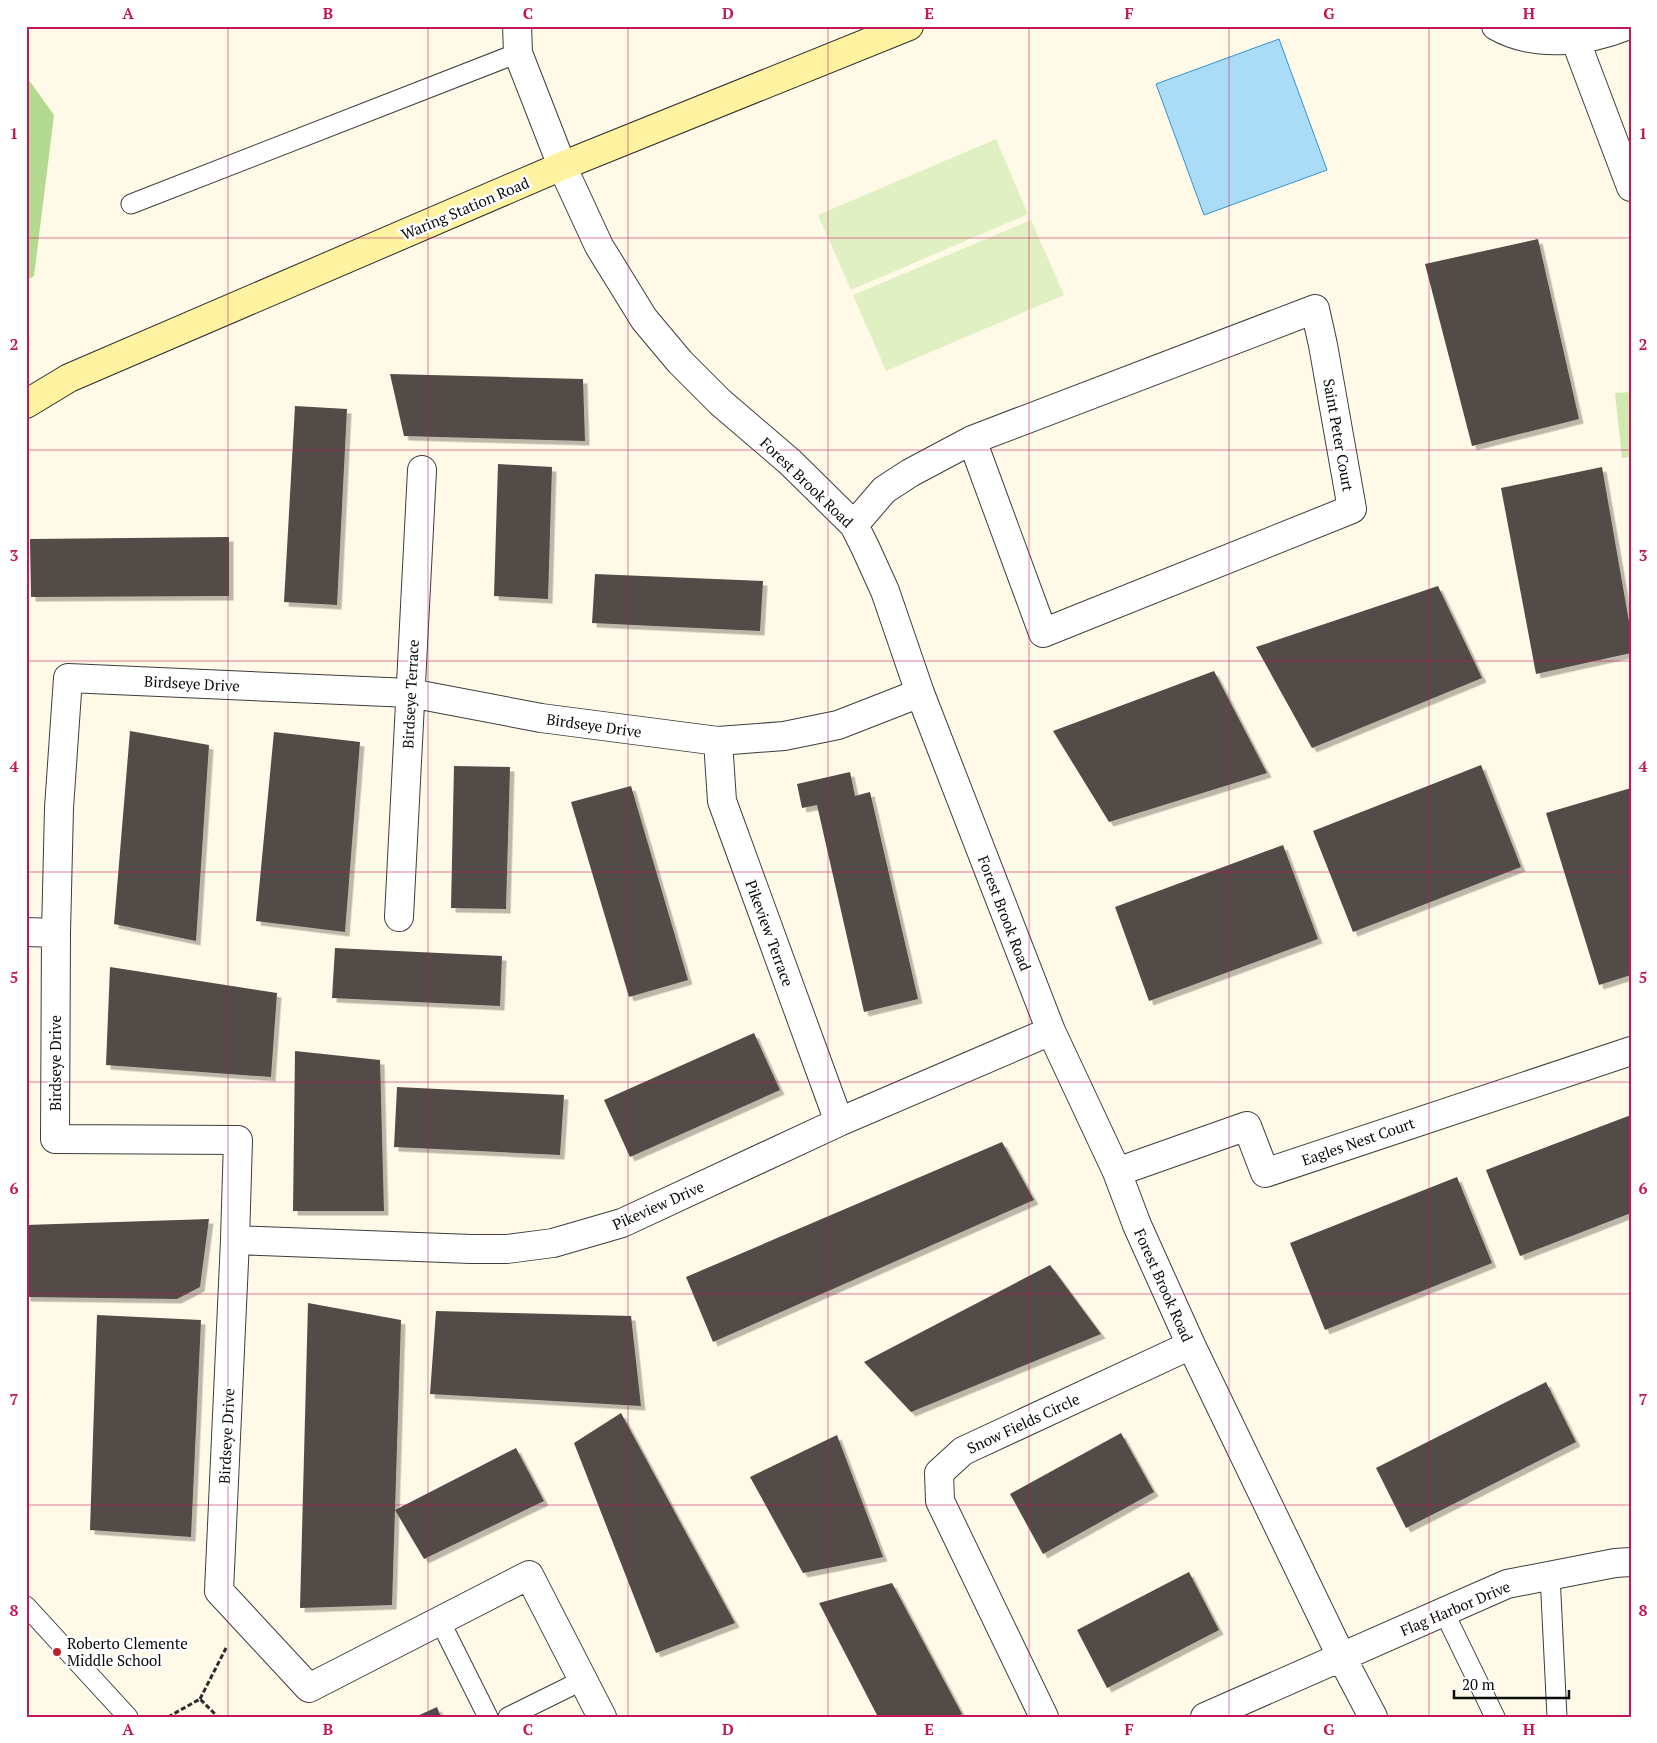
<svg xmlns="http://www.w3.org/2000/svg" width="1657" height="1743" font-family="'PT Serif',serif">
<defs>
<filter id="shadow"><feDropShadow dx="4.5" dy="4.5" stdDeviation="0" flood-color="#0004"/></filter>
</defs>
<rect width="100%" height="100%" fill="#fffae7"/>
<path fill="#cfe9b1" d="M 1631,392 L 1631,457 L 1622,458 L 1615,393 Z"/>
<path fill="#b3da90" d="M 26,76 L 54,115 L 34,276 L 26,281 Z"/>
<path fill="#e1f0c3" d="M 996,139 L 1028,214 L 851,290 L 818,215 Z
M 1031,220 L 1064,295 L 886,371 L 853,295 Z"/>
<path fill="#abdcf7" stroke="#3193cf" d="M 1279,39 L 1327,170 L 1204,215 L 1156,84 Z"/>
<path fill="#534b46" filter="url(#shadow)" d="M 1538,239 L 1579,419 L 1472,446 L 1425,264 Z
M 390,374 L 583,379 L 585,441 L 404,436 Z
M 295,406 L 347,409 L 337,605 L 284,602 Z
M 498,464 L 552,467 L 548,599 L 494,596 Z
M 1602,467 L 1631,633 L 1631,653 L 1536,674 L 1501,488 Z
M 229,537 L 229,596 L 31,597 L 30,539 Z
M 595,574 L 763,581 L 760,631 L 592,623 Z
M 1438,586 L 1482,678 L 1312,748 L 1256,647 Z
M 1214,671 L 1267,773 L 1109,822 L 1053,731 Z
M 130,731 L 209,745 L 196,941 L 114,924 Z
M 274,732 L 360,742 L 345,932 L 256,921 Z
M 1481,765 L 1521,867 L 1353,932 L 1313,831 Z
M 454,766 L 510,767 L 506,909 L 451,908 Z
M 850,772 L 855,796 L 870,792 L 918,999 L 864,1012 L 817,805 L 802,808 L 797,784 Z
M 631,786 L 688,980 L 629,997 L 571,802 Z
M 1631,788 L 1631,975 L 1599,985 L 1546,813 Z
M 1283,845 L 1318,939 L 1149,1001 L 1115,907 Z
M 335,948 L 502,956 L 500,1006 L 332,998 Z
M 110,967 L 277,993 L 271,1077 L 106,1065 Z
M 754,1033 L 780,1090 L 630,1157 L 604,1100 Z
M 295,1051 L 380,1060 L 384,1211 L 293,1211 Z
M 397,1087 L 564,1095 L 560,1155 L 394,1147 Z
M 1631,1115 L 1631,1213 L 1520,1256 L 1486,1170 Z
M 1002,1142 L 1034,1200 L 713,1342 L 686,1277 Z
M 1457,1177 L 1492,1263 L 1325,1330 L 1290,1243 Z
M 209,1219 L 200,1287 L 177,1299 L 26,1297 L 26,1225 Z
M 1050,1265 L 1101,1334 L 911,1412 L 864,1362 Z
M 308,1303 L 401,1320 L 392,1605 L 300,1608 Z
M 436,1311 L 631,1316 L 641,1406 L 430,1394 Z
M 97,1315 L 201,1320 L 191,1537 L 90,1530 Z
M 1546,1382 L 1576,1442 L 1406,1528 L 1376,1468 Z
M 621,1413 L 735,1623 L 656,1653 L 574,1443 Z
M 1121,1433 L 1154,1492 L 1043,1554 L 1010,1494 Z
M 837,1435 L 883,1557 L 803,1573 L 750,1477 Z
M 516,1448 L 544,1501 L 424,1559 L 395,1510 Z
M 1189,1572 L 1219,1630 L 1107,1688 L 1077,1630 Z
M 892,1583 L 962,1714 L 956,1717 L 878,1717 L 819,1603 Z
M 437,1707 L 441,1717 L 415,1717 Z"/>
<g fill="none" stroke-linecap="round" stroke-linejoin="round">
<g stroke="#3d3d3d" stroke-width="21">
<path id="lane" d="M 131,204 L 518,53
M 1550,1575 L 1557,1717
M 26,1606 L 128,1717
M 1444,1612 L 1495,1717
M 440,1621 L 488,1717
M 508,1717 L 583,1680"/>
</g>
<g stroke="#3d3d3d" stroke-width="30">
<path id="street" d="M 517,26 L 518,53 L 562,166 L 599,246 L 644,319 L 680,362 L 720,402 L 790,462 L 854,525 L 865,547 L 885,591 L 920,693 L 1051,1031 L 1117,1172 L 1137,1225 L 1191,1345 L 1341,1656 L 1373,1717
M 1496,26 C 1534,48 1587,42 1626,26
M 1575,39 L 1631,187
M 854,525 L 884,490 L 910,473 L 972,440 L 1315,309 L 1323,345 L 1352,509 L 1043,633 L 972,440
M 718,741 L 722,801 L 839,1122
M 399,917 L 422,470
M 26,932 L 56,933
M 1117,1172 L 1247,1126 L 1265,1173 L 1631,1051
M 235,1240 L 471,1249 L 507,1249 L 553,1243 L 622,1223 L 839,1122 L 1051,1031
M 602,1717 L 529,1575 L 309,1688 L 219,1591 L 235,1240 L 238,1140 L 55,1139 L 56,933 L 59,808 L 68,678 L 410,693 L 541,718 L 718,741 L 784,736 L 838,725 L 920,693
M 1044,1717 L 940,1501 L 939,1473 L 963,1451 L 1191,1345
M 1205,1717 L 1507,1584 L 1615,1563 L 1631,1562"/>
</g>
<g stroke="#2c2c2c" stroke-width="30">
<path id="secondary" d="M 26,404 L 69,378 L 562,166 L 909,26"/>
</g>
<path stroke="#2c2c2c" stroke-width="3" stroke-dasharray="5 2.5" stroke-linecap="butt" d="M 200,1699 L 226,1648
M 168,1717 L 200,1699 L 218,1717"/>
<use href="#lane" stroke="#fff" stroke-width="19"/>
<use href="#street" stroke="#fff" stroke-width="28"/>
<use href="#secondary" stroke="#fff3a2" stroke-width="28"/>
</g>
<path fill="none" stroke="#c2185b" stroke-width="1" stroke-opacity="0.55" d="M 228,26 L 228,1717M 428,26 L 428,1717M 628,26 L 628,1717M 828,26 L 828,1717M 1029,26 L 1029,1717M 1229,26 L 1229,1717M 1429,26 L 1429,1717M 26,238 L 1631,238M 26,450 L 1631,450M 26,661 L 1631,661M 26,872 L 1631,872M 26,1082 L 1631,1082M 26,1294 L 1631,1294M 26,1505 L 1631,1505"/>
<circle fill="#bb212b" stroke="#fff" stroke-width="2" cx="57" cy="1652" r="5"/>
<g text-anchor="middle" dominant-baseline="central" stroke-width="5" stroke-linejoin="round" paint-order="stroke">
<g font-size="15" fill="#0a0a0a" stroke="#fff">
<text transform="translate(465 208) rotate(-23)">Waring Station Road</text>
<text transform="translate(1339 435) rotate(80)">Saint Peter Court</text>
<text transform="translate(807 482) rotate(44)">Forest Brook Road</text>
<text transform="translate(192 683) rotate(3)">Birdseye Drive</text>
<text transform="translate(410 694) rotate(-87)">Birdseye Terrace</text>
<text transform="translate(594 725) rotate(8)">Birdseye Drive</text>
<text transform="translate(1005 913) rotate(69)">Forest Brook Road</text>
<text transform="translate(770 933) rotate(70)">Pikeview Terrace</text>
<text transform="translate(55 1063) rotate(-90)">Birdseye Drive</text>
<text transform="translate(1358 1141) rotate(-19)">Eagles Nest Court</text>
<text transform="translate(658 1205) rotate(-24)">Pikeview Drive</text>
<text transform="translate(1164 1285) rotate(66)">Forest Brook Road</text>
<text transform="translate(1023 1423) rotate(-25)">Snow Fields Circle</text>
<text transform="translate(226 1436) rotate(-87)">Birdseye Drive</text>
<text transform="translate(1455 1608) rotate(-23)">Flag Harbor Drive</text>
</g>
<g font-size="15" fill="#0a0a0a" stroke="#fff" text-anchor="start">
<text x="67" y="1643">Roberto Clemente<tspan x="67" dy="17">Middle School</tspan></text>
</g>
</g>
<rect width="1657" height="1743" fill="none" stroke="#ffffff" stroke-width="55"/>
<path d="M1454 1690v8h115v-8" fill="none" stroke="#0a0a0a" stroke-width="2.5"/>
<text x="1462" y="1690" font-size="15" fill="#0a0a0a" stroke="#ffffff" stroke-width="4" paint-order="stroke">20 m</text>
<rect x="28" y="28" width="1602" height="1688" fill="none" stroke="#c2185b" stroke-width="2"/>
<g font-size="16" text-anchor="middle" font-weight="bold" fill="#c2185b">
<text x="128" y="19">A</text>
<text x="328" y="19">B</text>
<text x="528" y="19">C</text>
<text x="728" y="19">D</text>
<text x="929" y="19">E</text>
<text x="1129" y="19">F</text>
<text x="1329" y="19">G</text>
<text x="1529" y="19">H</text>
<text x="14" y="139">1</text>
<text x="1643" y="139">1</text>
<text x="14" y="350">2</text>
<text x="1643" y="350">2</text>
<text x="14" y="561">3</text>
<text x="1643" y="561">3</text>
<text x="14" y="772">4</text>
<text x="1643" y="772">4</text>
<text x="14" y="983">5</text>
<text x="1643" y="983">5</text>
<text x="14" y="1194">6</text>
<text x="1643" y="1194">6</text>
<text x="14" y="1405">7</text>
<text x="1643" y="1405">7</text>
<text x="14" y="1616">8</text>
<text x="1643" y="1616">8</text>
<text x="128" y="1735">A</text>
<text x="328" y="1735">B</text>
<text x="528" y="1735">C</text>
<text x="728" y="1735">D</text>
<text x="929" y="1735">E</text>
<text x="1129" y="1735">F</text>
<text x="1329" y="1735">G</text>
<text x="1529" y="1735">H</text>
</g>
</svg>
